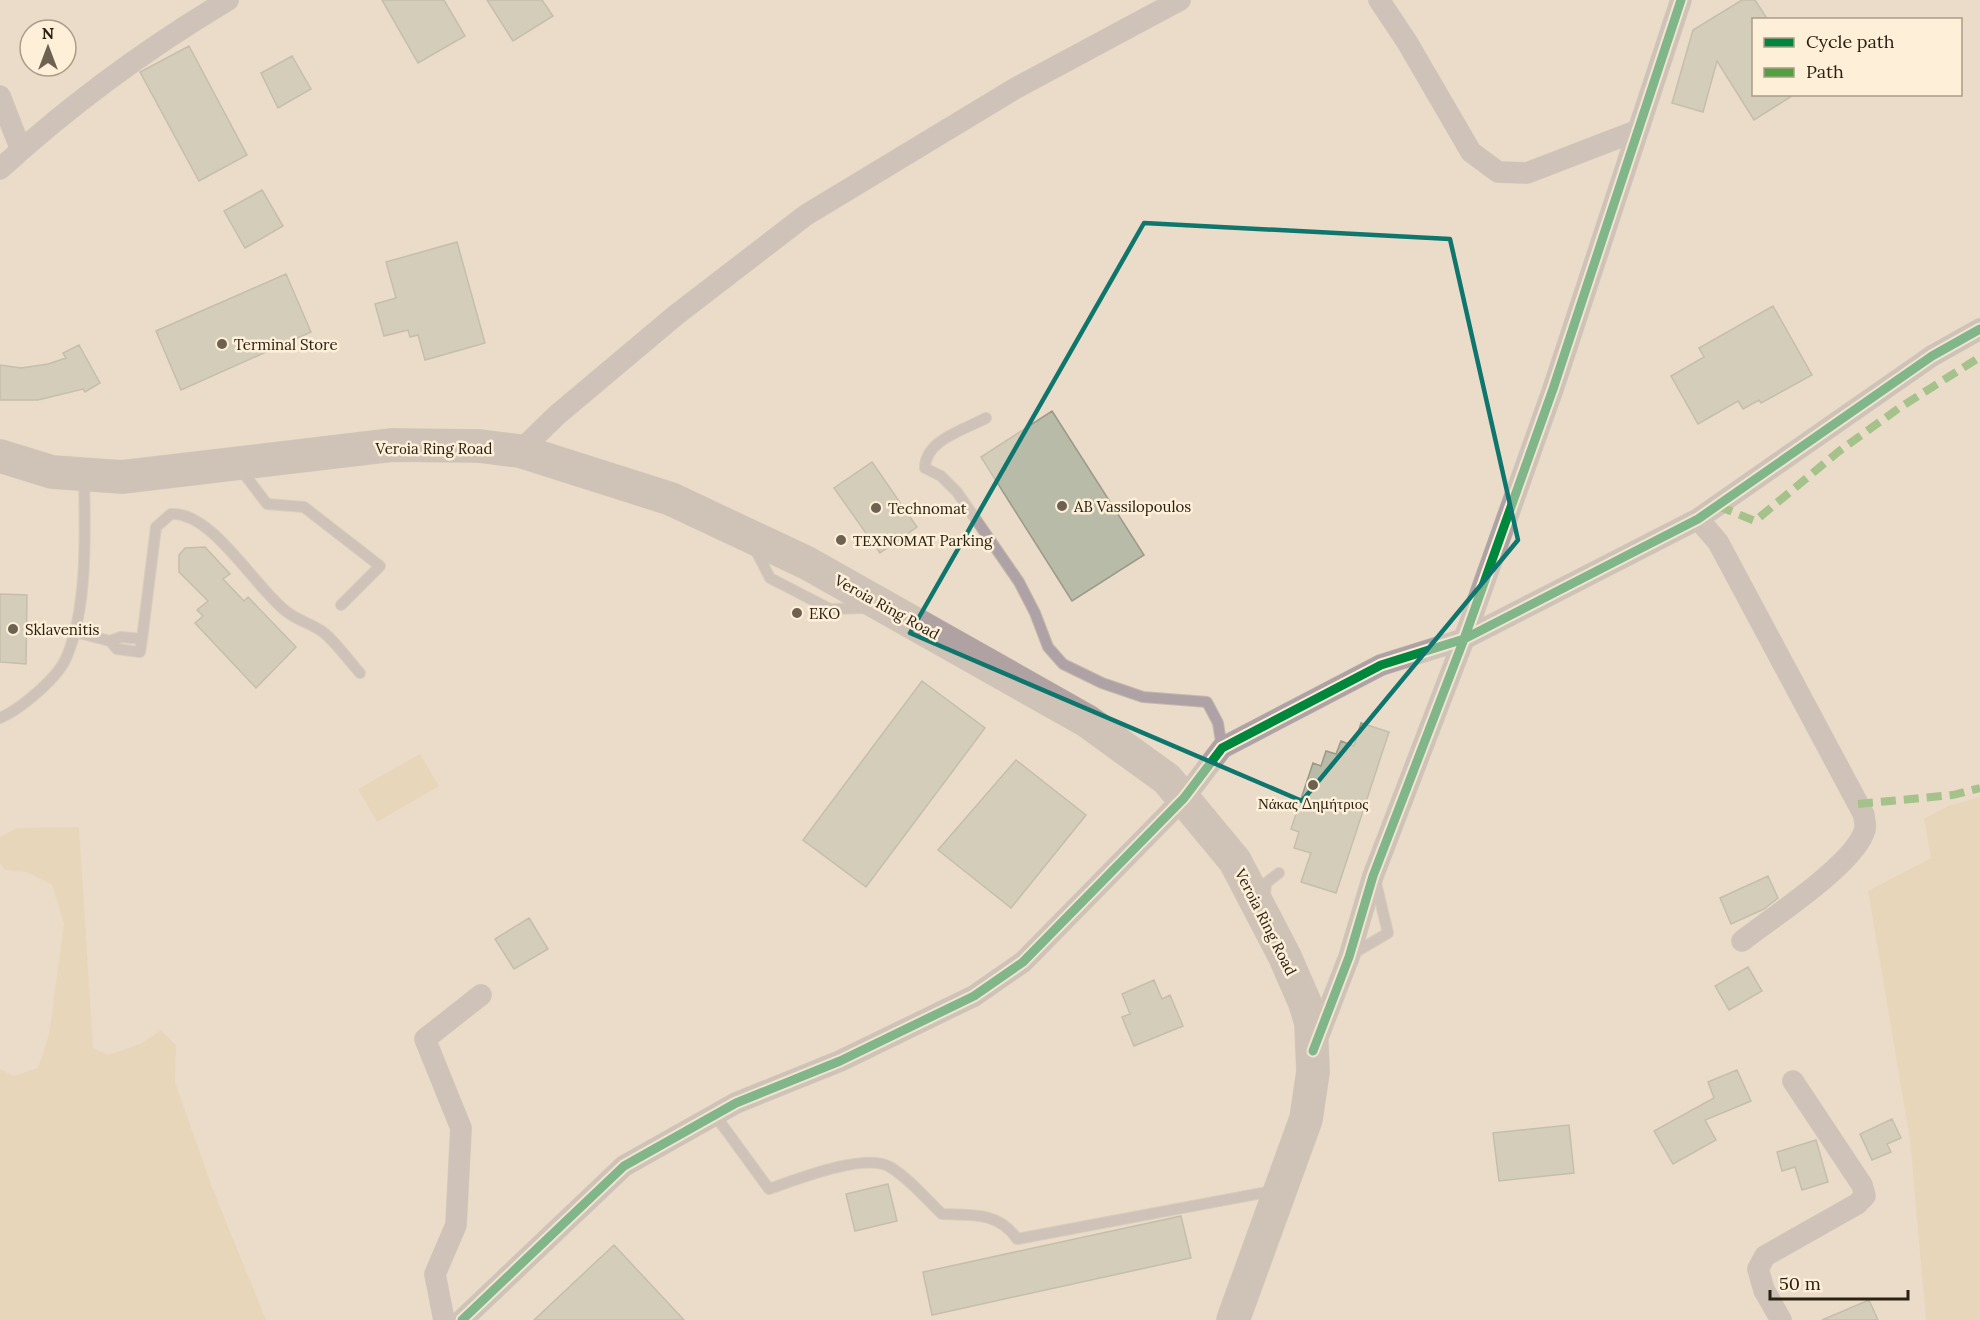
<svg xmlns="http://www.w3.org/2000/svg" width="1980" height="1320" font-family="Lora,serif">
<rect width="100%" height="100%" fill="#eadcc8"/>
<path fill="#e7cfa9" d="M 420,754 L 439,786 L 377,822 L 358,789 Z
M 1980,797 L 1980,1320 L 1926,1320 L 1910,1140 L 1868,891 L 1931,858 L 1924,819 L 1948,806 Z
M 79,827 L 93,1048 L 108,1055 L 140,1044 L 161,1030 L 176,1045 L 175,1082 L 212,1187 L 266,1320 L 0,1320 L 0,1069 L 14,1076 L 38,1068 L 49,1035 L 64,924 L 52,885 L 27,872 L 5,870 L 0,863 L 0,837 L 17,828 Z"/>
<path fill="#b8bba7" stroke="#9a998a" stroke-width="1.5" d="M 382,0 L 444,0 L 465,36 L 418,63 Z
M 487,0 L 542,0 L 553,16 L 513,41 Z
M 1742,0 L 1755,0 L 1768,20 L 1754,20 L 1754,94 L 1795,94 L 1754,120 L 1717,61 L 1703,112 L 1672,103 L 1693,30 Z
M 189,46 L 247,155 L 199,181 L 140,72 Z
M 292,56 L 311,89 L 278,108 L 261,73 Z
M 262,190 L 283,226 L 245,248 L 224,211 Z
M 457,242 L 485,343 L 425,360 L 418,335 L 410,337 L 408,330 L 384,336 L 375,304 L 396,298 L 386,262 Z
M 286,274 L 311,332 L 181,390 L 156,331 Z
M 1773,306 L 1812,375 L 1761,403 L 1759,400 L 1743,409 L 1738,401 L 1698,424 L 1671,376 L 1704,357 L 1699,348 Z
M 79,345 L 100,383 L 85,392 L 83,389 L 38,400 L 0,400 L 0,365 L 21,368 L 48,364 L 66,358 L 63,353 Z
M 1052,411 L 1144,555 L 1072,601 L 981,457 Z
M 872,462 L 917,527 L 880,553 L 834,488 Z
M 205,547 L 230,574 L 223,579 L 244,601 L 248,597 L 296,647 L 256,688 L 195,623 L 203,616 L 197,610 L 208,601 L 179,572 L 179,555 L 185,548 Z
M 0,594 L 27,595 L 26,664 L 0,662 Z
M 922,681 L 985,728 L 866,887 L 803,840 Z
M 1361,723 L 1389,732 L 1336,893 L 1301,882 L 1311,853 L 1294,848 L 1299,832 L 1291,829 L 1313,763 L 1321,766 L 1326,751 L 1336,754 L 1341,741 L 1354,746 Z
M 1016,760 L 1086,815 L 1011,908 L 938,850 Z
M 1768,876 L 1778,898 L 1764,909 L 1731,924 L 1720,898 Z
M 529,918 L 548,949 L 514,969 L 495,939 Z
M 1748,967 L 1762,991 L 1729,1010 L 1715,986 Z
M 1154,980 L 1162,999 L 1170,995 L 1183,1026 L 1134,1046 L 1122,1017 L 1130,1014 L 1122,994 Z
M 1737,1070 L 1751,1101 L 1705,1120 L 1716,1140 L 1673,1164 L 1654,1131 L 1714,1098 L 1708,1082 Z
M 1892,1119 L 1901,1138 L 1887,1144 L 1891,1152 L 1872,1160 L 1860,1134 Z
M 1569,1125 L 1574,1173 L 1499,1181 L 1493,1133 Z
M 1816,1140 L 1828,1182 L 1802,1190 L 1795,1167 L 1782,1171 L 1777,1152 Z
M 888,1184 L 897,1221 L 855,1231 L 846,1194 Z
M 1181,1216 L 1191,1258 L 932,1315 L 923,1272 Z
M 614,1245 L 684,1320 L 534,1320 Z
M 1869,1300 L 1878,1320 L 1822,1320 Z"/>
<g fill="none" stroke-linecap="round" stroke-linejoin="round">
<g stroke="#c5baaa" stroke-width="12">
<path id="lane" d="M 986,418 C 964,430 925,440 925,468 L 941,476 L 957,492 L 1019,582 L 1035,613 L 1048,647 L 1063,664 L 1102,683 L 1143,697 L 1207,702 L 1218,723 L 1222,748
M 239,467 L 267,504 L 304,507 L 380,566 L 341,605
M 755,549 L 770,578 L 830,609 L 867,608
M 75,632 L 110,641 L 121,637 L 142,639 L 140,652 L 117,649 L 110,641
M 142,639 L 156,527 L 171,514 C 212,511 255,588 287,612 C 297,620 312,624 323,632 C 337,643 348,660 360,673
M 0,718 C 21,709 59,677 67,656 C 88,606 85,531 84,477
M 1265,896 L 1266,883 L 1279,873
M 1354,953 L 1388,933 L 1375,879
M 715,1115 L 769,1189 C 795,1180 865,1152 890,1167 C 910,1179 925,1198 942,1214 C 972,1215 999,1212 1017,1239 L 1273,1191"/>
</g>
<g stroke="#c5baaa" stroke-width="22">
<path id="street" d="M 1379,0 L 1407,42 L 1471,152 L 1498,172 L 1527,173 L 1636,131
M 0,96 L 21,150
M 0,169 C 71,104 146,49 228,0
M 520,451 L 557,415 L 676,315 L 806,215 L 1016,88 L 1180,0
M 1698,519 L 1718,542 L 1864,815 C 1864,819 1866,825 1865,829 C 1857,863 1771,918 1742,941
M 1316,1042 L 1349,957 L 1373,876 L 1464,639 L 1553,389 L 1681,0
M 444,1320 L 435,1274 L 456,1225 L 461,1128 L 425,1039 L 481,995
M 462,1320 L 624,1166 L 736,1103 L 840,1061 L 974,996 L 1023,962 L 1184,798 L 1222,748 L 1381,665 L 1464,639 L 1698,519 L 1932,356 L 1980,329
M 1781,1320 L 1764,1290 L 1758,1269 L 1765,1256 L 1857,1204 L 1865,1196 L 1862,1185 L 1793,1081"/>
</g>
<g stroke="#c5baaa" stroke-width="34">
<path id="primary" d="M 0,456 L 52,472 L 122,477 L 392,445 L 479,446 L 520,451 L 671,499 L 807,563 L 1087,721 L 1167,779 L 1235,861 L 1285,957 L 1305,1003 L 1311,1023 L 1313,1072 L 1306,1119 L 1233,1320"/>
</g>
<use href="#lane" stroke="#aea2a7" stroke-width="10"/>
<use href="#street" stroke="#aea2a7" stroke-width="21"/>
<use href="#primary" stroke="#b0a2a3" stroke-width="33"/>
<path stroke="#51a23f" stroke-width="8" stroke-dasharray="15 8" stroke-linecap="butt" d="M 1718,506 L 1755,521 L 1838,452 L 1899,408 L 1980,357
M 1858,804 L 1953,795 L 1980,788"/>
<g stroke="#fdefd8" stroke-width="13">
<path id="cycleway" d="M 1313,1051 L 1349,957 L 1373,876 L 1464,639 L 1553,389 L 1681,0
M 462,1320 L 624,1166 L 736,1103 L 840,1061 L 974,996 L 1023,962 L 1184,798 L 1222,748 L 1381,665 L 1464,639 L 1698,519 L 1932,356 L 1980,329"/>
</g>
<use href="#cycleway" stroke="#00873e" stroke-width="9"/>
</g>
<path d="M0 0H1980V1320H0ZM 1144,223 L 1450,239 L 1518,540 L 1302,801 L 910,633 Z" fill="#eadcc8" fill-opacity=".55" fill-rule="evenodd"/>
<path fill="none" stroke="#0f766e" stroke-width="4.5" stroke-linejoin="round" d="M 1144,223 L 1450,239 L 1518,540 L 1302,801 L 910,633 Z"/>
<g fill="#6d6252" stroke="#fdefd8" stroke-width="2">
<circle cx="222" cy="344" r="6"/>
<circle cx="1062" cy="506" r="6"/>
<circle cx="876" cy="508" r="6"/>
<circle cx="841" cy="540" r="6"/>
<circle cx="797" cy="613" r="6"/>
<circle cx="13" cy="629" r="6"/>
<circle cx="1313" cy="785" r="6"/>
</g>
<g text-anchor="middle" dominant-baseline="central" stroke-width="5" stroke-linejoin="round" paint-order="stroke">
<g font-size="15" fill="#2a2113" stroke="#fdefd8" text-anchor="start">
<text x="234" y="344">Terminal Store</text>
<text x="1074" y="506">AB Vassilopoulos</text>
<text x="888" y="508">Technomat</text>
<text x="853" y="540">ΤΕΧΝΟΜΑΤ Parking</text>
<text x="809" y="613">EKO</text>
<text x="25" y="629">Sklavenitis</text>
<text x="1313" y="803" text-anchor="middle">Νάκας Δημήτριος</text>
</g>
<g font-size="15" fill="#2a2113" stroke="#fdefd8">
<text x="434" y="448">Verοia Ring Road</text>
<text transform="translate(887 607) rotate(29)">Verοia Ring Road</text>
<text transform="translate(1266 922) rotate(63)">Verοia Ring Road</text>
</g>
</g>
<rect x="1752" y="18" width="210" height="78" fill="#fdefd8" stroke="#a99d89" stroke-width="1.5"/>
<rect x="1764" y="38" width="30" height="9" fill="#00873e" stroke="#a99d89" stroke-width="1.5"/>
<text x="1806" y="48" font-size="18" fill="#2a2113">Cycle path</text>
<rect x="1764" y="68" width="30" height="9" fill="#51a23f" stroke="#a99d89" stroke-width="1.5"/>
<text x="1806" y="78" font-size="18" fill="#2a2113">Path</text>
<g transform="translate(48 48)"><circle r="28" fill="#fdefd8" stroke="#a99d89" stroke-width="1.5"/>
<path d="M0-4.5L10 22L0 15L-10 22Z" fill="#6d6252"/>
<text y="-9" font-size="16" font-weight="bold" text-anchor="middle" fill="#2a2113">N</text>
</g>
<path d="M1770 1290v9h138v-9" fill="none" stroke="#2a2113" stroke-width="3"/>
<text x="1779" y="1290" font-size="18" fill="#2a2113" stroke="#fdefd8" stroke-width="4.5" paint-order="stroke">50 m</text>
</svg>
